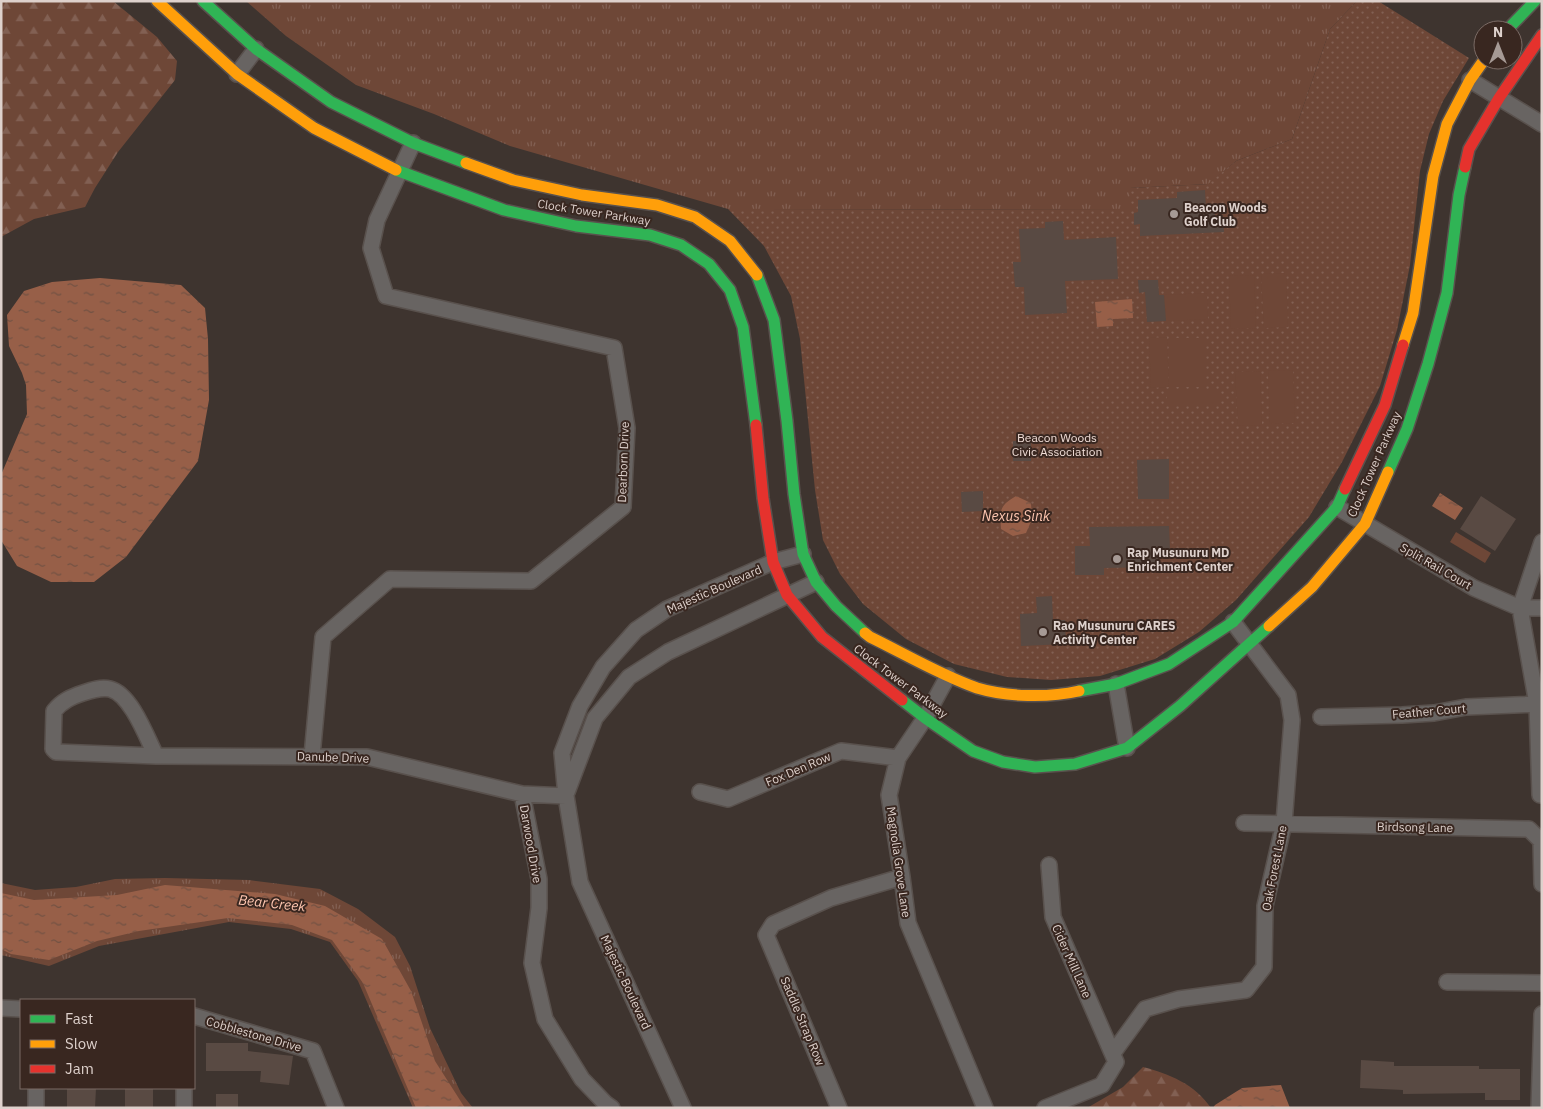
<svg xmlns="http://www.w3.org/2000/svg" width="1543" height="1109" font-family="'IBM Plex Sans',sans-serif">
<defs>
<pattern id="grass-tufts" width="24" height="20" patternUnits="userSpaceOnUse" patternTransform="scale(1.25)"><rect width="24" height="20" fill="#6e4737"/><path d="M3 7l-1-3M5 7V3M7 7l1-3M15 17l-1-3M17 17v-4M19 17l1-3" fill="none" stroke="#826053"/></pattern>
<pattern id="forest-firs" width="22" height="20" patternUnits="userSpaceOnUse" patternTransform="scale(1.25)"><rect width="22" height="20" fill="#6e4737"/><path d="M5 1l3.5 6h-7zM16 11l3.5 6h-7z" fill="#826053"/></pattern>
<pattern id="park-dots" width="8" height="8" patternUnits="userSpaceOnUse" patternTransform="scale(1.25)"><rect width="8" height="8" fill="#6e4737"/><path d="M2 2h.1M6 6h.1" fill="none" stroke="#826053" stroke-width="1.8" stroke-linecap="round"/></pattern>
<pattern id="water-ripples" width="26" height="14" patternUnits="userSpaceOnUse" patternTransform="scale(1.25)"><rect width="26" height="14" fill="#975f48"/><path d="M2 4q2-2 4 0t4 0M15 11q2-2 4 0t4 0" fill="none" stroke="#715143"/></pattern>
</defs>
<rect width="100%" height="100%" fill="#3e342f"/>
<path fill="url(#grass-tufts)" d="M 246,1 L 1357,1 L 1330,29 L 1292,139 L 1236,161 L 1209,184 L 1130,188 L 1131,210 L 728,209 L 510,146 L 434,114 L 356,85 L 286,36 Z
M 165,878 L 249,880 L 320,889 L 358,909 L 395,937 L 410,966 L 430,1028 L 461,1093 L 473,1108 L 413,1108 L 358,981 L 330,942 L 291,929 L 229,922 L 99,946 L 49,966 L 1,955 L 1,883 L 35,890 L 76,887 L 115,879 Z"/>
<path fill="url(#forest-firs)" d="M 1,1 L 113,1 L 157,37 L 177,61 L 175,80 L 118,152 L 95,188 L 85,207 L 34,219 L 1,237 Z
M 1143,1067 C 1169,1074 1195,1084 1211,1108 L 1087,1108 L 1123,1087 Z"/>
<path fill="url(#park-dots)" d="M 1357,1 L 1378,1 L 1469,58 L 1443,101 L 1429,134 L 1420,171 L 1410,265 L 1397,330 L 1380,386 L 1342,462 L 1309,517 L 1236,600 L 1199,632 L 1155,659 L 1100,676 L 1051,680 L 1007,677 L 954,664 L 906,639 L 863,604 L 840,574 L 823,540 L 815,490 L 800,339 L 791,296 L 764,246 L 728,209 L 1130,210 L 1130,188 L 1208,184 L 1236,161 L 1292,139 L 1330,29 Z"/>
<path fill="#6e4737" d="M 1286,273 L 1288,327 L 1264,328 L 1261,274 Z
M 1254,275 L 1256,328 L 1231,329 L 1229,276 Z
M 1207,293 L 1208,319 L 1166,321 L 1164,295 Z
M 1167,337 L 1169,387 L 1151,388 L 1149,338 Z
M 1205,338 L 1205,387 L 1171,387 L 1171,338 Z
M 1293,370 L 1295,423 L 1270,424 L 1268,371 Z
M 1260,371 L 1262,425 L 1238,426 L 1235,372 Z
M 1167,389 L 1219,389 L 1219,405 L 1167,405 Z
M 1456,532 L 1491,553 L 1485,563 L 1450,542 Z"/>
<path fill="url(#water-ripples)" d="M 100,278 L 181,285 L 205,308 L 208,339 L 209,400 L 198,461 L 126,557 L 94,582 L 51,582 L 17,566 L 1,540 L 1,475 L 27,414 L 26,385 L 22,373 L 9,346 L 7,315 L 24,291 L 52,282 Z
M 1132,299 L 1133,318 L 1113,319 L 1113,326 L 1097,327 L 1095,302 Z
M 1440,493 L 1463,508 L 1455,520 L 1432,506 Z
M 1016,496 L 1031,503 L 1032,519 L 1026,533 L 1013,536 L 1001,529 C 1000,510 999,506 1016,496 Z
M 165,885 L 275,894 L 325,906 L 382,939 L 411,991 L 435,1061 L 465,1108 L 416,1108 L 363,983 L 332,940 L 292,925 L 228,918 L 139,931 L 97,941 L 49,960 L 11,954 L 1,949 L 1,893 L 34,900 L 117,895 Z
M 1281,1085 L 1290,1108 L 1213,1108 L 1215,1105 L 1242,1088 Z"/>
<path fill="#594a43" d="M 1205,190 L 1206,209 L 1215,209 L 1215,215 L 1223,215 L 1224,232 L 1140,236 L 1140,224 L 1134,225 L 1134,213 L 1138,212 L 1138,200 L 1177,198 L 1177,192 Z
M 1063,221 L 1064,240 L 1116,237 L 1118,279 L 1065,281 L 1067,313 L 1025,315 L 1024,287 L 1015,287 L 1013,262 L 1021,262 L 1019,229 L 1045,228 L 1045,222 Z
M 1138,280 L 1158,280 L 1159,295 L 1164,295 L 1166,321 L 1147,322 L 1145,292 L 1139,293 Z
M 1013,441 L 1031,441 L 1031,461 L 1013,461 Z
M 1169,459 L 1169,499 L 1138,499 L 1137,460 Z
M 983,491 L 983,511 L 962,512 L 961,492 Z
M 1481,496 L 1516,519 L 1495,551 L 1460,529 Z
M 1169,526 L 1170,550 L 1158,550 L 1159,567 L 1104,568 L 1104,575 L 1075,575 L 1075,546 L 1090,546 L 1089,527 Z
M 1052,596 L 1053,620 L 1065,620 L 1066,644 L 1021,646 L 1020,614 L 1037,613 L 1036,597 Z
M 206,1043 L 248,1043 L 248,1051 L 293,1056 L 289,1085 L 260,1082 L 261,1071 L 206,1071 Z
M 1361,1060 L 1394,1062 L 1394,1066 L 1479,1066 L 1479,1069 L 1520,1069 L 1520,1100 L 1485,1100 L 1485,1093 L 1403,1094 L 1403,1090 L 1360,1088 Z
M 67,1088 L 96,1088 L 95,1108 L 67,1108 Z
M 125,1088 L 153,1088 L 153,1108 L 125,1108 Z
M 216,1094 L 238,1094 L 238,1108 L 216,1108 Z"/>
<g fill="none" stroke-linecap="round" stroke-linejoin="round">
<g stroke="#59514d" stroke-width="18">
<path id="street" d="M 237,74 L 256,49
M 1470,80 L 1542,124
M 1337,507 L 1474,588 L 1520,608 L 1542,608
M 948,676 L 925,718 L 898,758 L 889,795 L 902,877 L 908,923 L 985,1108
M 1116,684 L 1127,748
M 1321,717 L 1402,715 L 1434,713 L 1466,707 L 1537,704
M 156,756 C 147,738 131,694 110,689 C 101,687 92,690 83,693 C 71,697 62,701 54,711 L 53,749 L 56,752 L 156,756 L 367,757 L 522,794 L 566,796
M 312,756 L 323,637 L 390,579 L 531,581 L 623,507 L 627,428 L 614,348 L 386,296 L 371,248 L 377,220 L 413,143
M 567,792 L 595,718 L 629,677 L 668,652 L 816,582
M 700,792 L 728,799 L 841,751 L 898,758
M 522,794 L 539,879 L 539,908 L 532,963 L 545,1019 L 582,1079 L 605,1103 L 612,1108
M 1540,795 L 1537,704 L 1520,608 L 1542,542
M 1244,823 L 1529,829 L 1541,841 L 1542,884
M 1447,982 L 1542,983
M 1,1008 L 21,1009
M 194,1016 L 313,1051 L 336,1108
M 1113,1053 L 1145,1009 L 1179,999 L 1246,990 L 1264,967 L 1265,906 L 1284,823 L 1292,720 L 1288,695 L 1233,622
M 36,1108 L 36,1088
M 184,1108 L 184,1088
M 683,1108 L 580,882 L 566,796 L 562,753 L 580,706 L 603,667 L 636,630 L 667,609 L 773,562 L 803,554
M 839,1108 L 766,935 L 773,924 L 831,898 L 902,877
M 1045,1108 L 1102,1085 L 1116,1062 L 1053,917 L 1049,865
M 1539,1108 L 1542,1014"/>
</g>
<g stroke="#59514d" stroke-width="14">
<path id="fast" d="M 203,1 L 256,49 L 331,102 L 413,143 L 466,163
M 1507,30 L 1535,1
M 396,170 L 504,210 L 576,226 L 650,235 L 681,245 L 709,264 L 730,290 L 743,327 L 756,425
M 757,275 L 774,320 L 787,421 L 794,494 L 803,554 L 816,582 L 836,606 L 865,633
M 1388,472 L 1407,429 L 1428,364 L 1447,293 L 1459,195 L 1465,167
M 1079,691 L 1116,684 L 1169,664 L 1233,622 L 1337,507 L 1345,489
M 902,700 L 925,718 L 973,751 L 1003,762 L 1035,767 L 1075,764 L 1127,748 L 1180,706 L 1269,626"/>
</g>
<g stroke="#59514d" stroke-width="14">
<path id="slow" d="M 157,1 L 237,74 L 314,128 L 396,170
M 466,163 L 513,180 L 582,195 L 657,205 L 695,217 L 730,241 L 757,275
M 1403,345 L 1413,313 L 1433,176 L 1447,124 L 1470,80 L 1484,60
M 1269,626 L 1312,587 L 1365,524 L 1388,472
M 865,633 L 870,637 C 905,654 940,675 977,688 C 1007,697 1048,698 1079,691"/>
</g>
<g stroke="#59514d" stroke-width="14">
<path id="jam" d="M 1465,167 L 1469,149 L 1499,98 L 1542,35
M 756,425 L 763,498 L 773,562 L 787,595 L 822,637 L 902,700
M 1345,489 L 1385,405 L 1403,345"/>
</g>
<use href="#street" stroke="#686462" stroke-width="15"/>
<use href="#fast" stroke="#30b455" stroke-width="11"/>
<use href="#slow" stroke="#ff9f0a" stroke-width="11"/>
<use href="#jam" stroke="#e5322d" stroke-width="11"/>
</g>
<g fill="#a69a95" stroke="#392720" stroke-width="2">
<circle cx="1174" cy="214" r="5"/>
<circle cx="1117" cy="559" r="5"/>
<circle cx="1043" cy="632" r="5"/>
</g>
<g text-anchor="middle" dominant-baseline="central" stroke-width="4" stroke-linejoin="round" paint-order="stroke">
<g font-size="12" font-weight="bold" fill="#ded1cc" stroke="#392720" text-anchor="start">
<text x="1184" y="207">Beacon Woods<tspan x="1184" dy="14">Golf Club</tspan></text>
<text x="1127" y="552">Rap Musunuru MD<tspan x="1127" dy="14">Enrichment Center</tspan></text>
<text x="1053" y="625">Rao Musunuru CARES<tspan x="1053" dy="14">Activity Center</tspan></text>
</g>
<g font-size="12" fill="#ded1cc" stroke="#392720">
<text transform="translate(594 212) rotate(9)">Clock Tower Parkway</text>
<text transform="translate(623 462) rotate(-88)">Dearborn Drive</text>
<text transform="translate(1374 464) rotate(-66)">Clock Tower Parkway</text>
<text transform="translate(1436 566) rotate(30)">Split Rail Court</text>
<text transform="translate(714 589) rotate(-24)">Majestic Boulevard</text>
<text transform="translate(901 681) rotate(37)">Clock Tower Parkway</text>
<text transform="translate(1429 711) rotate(-5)">Feather Court</text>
<text transform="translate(333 757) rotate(2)">Danube Drive</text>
<text transform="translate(798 769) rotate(-23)">Fox Den Row</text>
<text transform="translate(1415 827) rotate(1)">Birdsong Lane</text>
<text transform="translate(531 844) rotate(80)">Darwood Drive</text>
<text transform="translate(899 862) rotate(82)">Magnolia Grove Lane</text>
<text transform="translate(1274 868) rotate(-79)">Oak Forest Lane</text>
<text transform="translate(1072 961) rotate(66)">Cider Mill Lane</text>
<text transform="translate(626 982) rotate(65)">Majestic Boulevard</text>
<text transform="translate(803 1021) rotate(67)">Saddle Strap Row</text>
<text transform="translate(254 1034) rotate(16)">Cobblestone Drive</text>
</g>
<g font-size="12" fill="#f1ded7" stroke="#392720">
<text x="1057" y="437">Beacon Woods<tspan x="1057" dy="14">Civic Association</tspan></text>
</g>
<g font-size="14" font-style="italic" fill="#fec6b0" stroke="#392720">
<text x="1016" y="516">Nexus Sink</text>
<text transform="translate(272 903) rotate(6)">Bear Creek</text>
</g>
</g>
<rect width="1543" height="1109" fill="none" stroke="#ded1cc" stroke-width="5"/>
<rect x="20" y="999" width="175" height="90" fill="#392720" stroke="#7b6b65"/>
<rect x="30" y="1015" width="25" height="8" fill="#30b455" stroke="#7b6b65"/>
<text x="65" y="1024" font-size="15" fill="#ded1cc">Fast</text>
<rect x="30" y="1040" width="25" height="8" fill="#ff9f0a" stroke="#7b6b65"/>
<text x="65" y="1049" font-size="15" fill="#ded1cc">Slow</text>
<rect x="30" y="1065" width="25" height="8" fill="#e5322d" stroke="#7b6b65"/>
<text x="65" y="1074" font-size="15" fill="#ded1cc">Jam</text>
<g transform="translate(1498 45)"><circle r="24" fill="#392720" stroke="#7b6b65"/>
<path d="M0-4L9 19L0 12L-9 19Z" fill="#a69a95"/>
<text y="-8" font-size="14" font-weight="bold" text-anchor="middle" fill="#ded1cc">N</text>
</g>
</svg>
